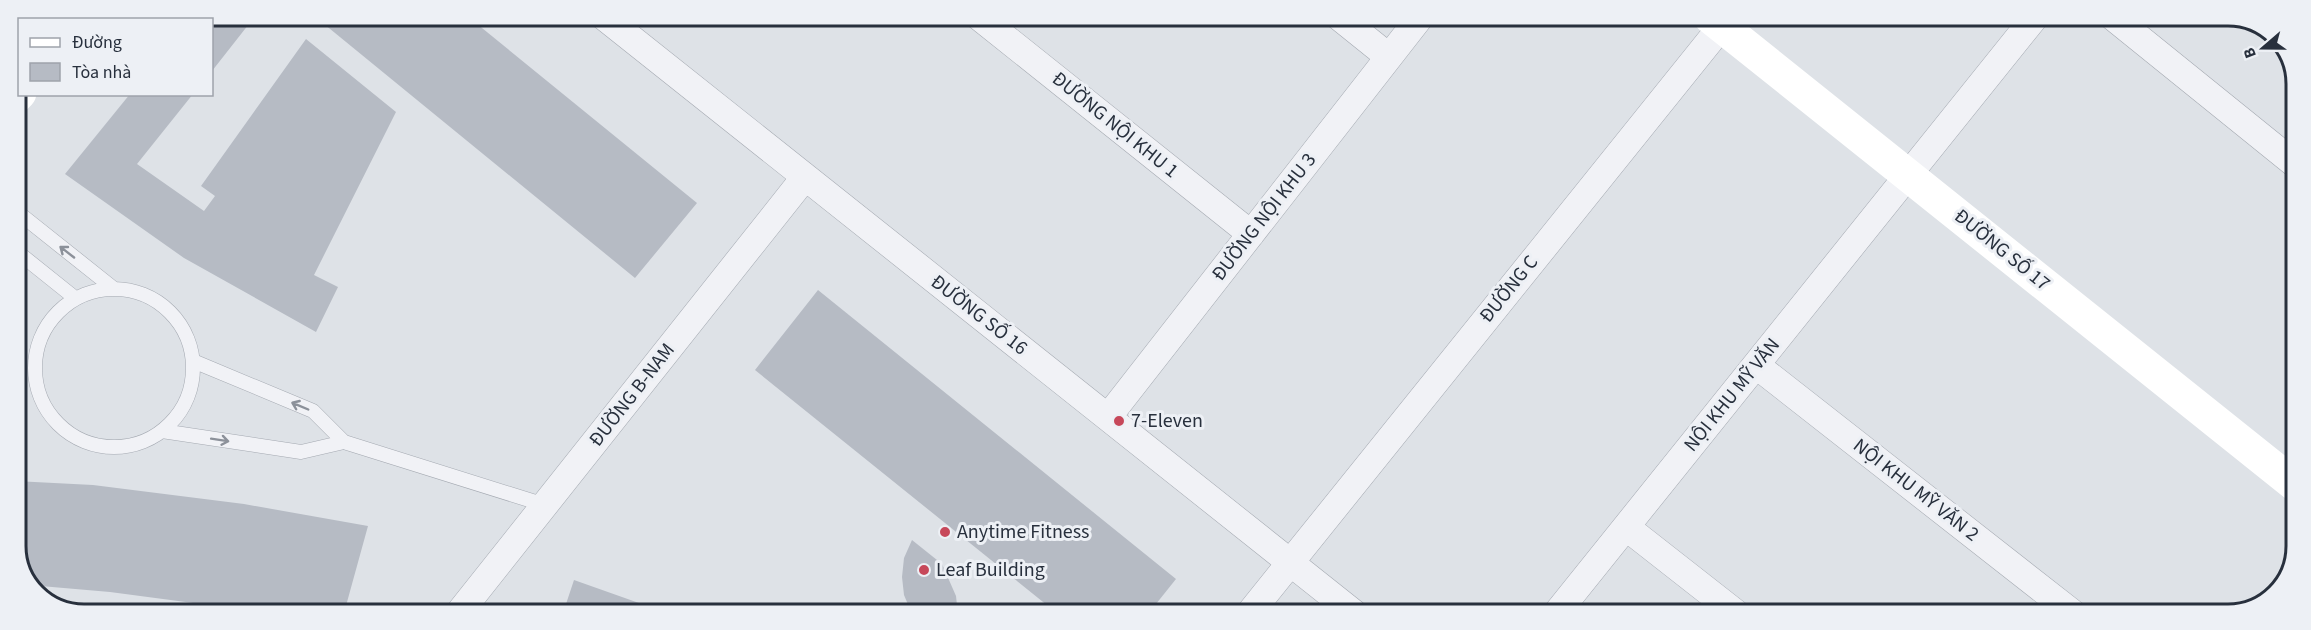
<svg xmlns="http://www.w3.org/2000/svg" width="2311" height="630" font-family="'Source Sans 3',sans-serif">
<rect width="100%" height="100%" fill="#dee2e7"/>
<path fill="#b6bbc4" d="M 194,15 L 256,15 L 212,71 L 212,20 L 190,20 Z
M 313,15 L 466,15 L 697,203 L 635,278 Z
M 306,39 L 396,112 L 314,275 L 338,287 L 316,332 L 184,258 L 65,174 L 130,94 L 193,94 L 137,164 L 204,211 L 215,196 L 201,186 Z
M 818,290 L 1176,579 L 1148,614 L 1058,614 L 755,370 Z
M 15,481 L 93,485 L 244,504 L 368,526 L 344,613 L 228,613 L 231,608 L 110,592 L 29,585 L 15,551 Z
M 912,540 L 942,564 L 956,596 L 958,614 L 912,614 L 904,595 L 902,577 L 904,558 Z
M 574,580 L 622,597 L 667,613 L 563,613 Z"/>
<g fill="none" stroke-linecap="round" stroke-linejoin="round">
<g stroke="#a4a9b1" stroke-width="15">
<path id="lane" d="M 15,210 L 113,288
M 15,250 L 75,298
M35 368a79 79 0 1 1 158 0a79 79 0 1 1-158 0Z
M 193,361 L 313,411 L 344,442 L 545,505
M 162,431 L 301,452 L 344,442"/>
</g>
<g stroke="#a4a9b1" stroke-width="28">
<path id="street" d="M 603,16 L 1355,614
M 978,16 L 1251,234
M 1338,16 L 1389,57
M 2113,17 L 2295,164
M 1756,365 L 2075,615
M 1108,417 L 1421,16
M 1626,527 L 1737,614
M 459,613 L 805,177
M 1249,614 L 1729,17
M 1556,614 L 2035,17"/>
</g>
<use href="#lane" stroke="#f1f2f6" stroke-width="14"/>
<use href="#street" stroke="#f1f2f6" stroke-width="27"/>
<path stroke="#fff" stroke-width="33" d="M 1710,17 L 2294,484
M 78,20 L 80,16
M 15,98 L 20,93"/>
</g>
<defs><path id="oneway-shaft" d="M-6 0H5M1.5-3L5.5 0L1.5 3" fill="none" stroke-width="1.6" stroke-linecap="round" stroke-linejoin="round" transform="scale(1.5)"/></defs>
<g stroke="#8c919a">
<use href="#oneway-shaft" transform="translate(67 252) rotate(-142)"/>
<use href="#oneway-shaft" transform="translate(300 406) rotate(-157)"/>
<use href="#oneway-shaft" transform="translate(220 440) rotate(9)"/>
</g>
<g fill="#c7485a" stroke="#edf0f5" stroke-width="2">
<circle cx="1119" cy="421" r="6"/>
<circle cx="945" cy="532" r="6"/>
<circle cx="924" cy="570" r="6"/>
</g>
<g text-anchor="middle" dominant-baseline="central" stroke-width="6" stroke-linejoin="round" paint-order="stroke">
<g font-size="20" fill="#28303d" stroke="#edf0f5">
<text transform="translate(1115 125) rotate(39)">ĐƯỜNG NỘI KHU 1</text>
<text transform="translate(1264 217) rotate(-52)">ĐƯỜNG NỘI KHU 3</text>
<text transform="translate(2002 250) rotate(39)">ĐƯỜNG SỐ 17</text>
<text transform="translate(1509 289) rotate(-51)">ĐƯỜNG C</text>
<text transform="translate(979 315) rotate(38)">ĐƯỜNG SỐ 16</text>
<text transform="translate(632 395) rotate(-52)">ĐƯỜNG B-NAM</text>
<text transform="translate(1732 395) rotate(-51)">NỘI KHU MỸ VĂN</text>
<text transform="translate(1916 490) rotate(38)">NỘI KHU MỸ VĂN 2</text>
</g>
<g font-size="20" fill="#28303d" stroke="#edf0f5" text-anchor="start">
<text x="1131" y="421">7-Eleven</text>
<text x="957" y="532">Anytime Fitness</text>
<text x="936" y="570">Leaf Building</text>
</g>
</g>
<path d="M0 0H2311V630H0ZM84 26H2228A58 58 0 0 1 2286 84V546A58 58 0 0 1 2228 604H84A58 58 0 0 1 26 546V84A58 58 0 0 1 84 26Z" fill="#edf0f5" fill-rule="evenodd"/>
<path fill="none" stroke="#28303d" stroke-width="3" d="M84 26H2228A58 58 0 0 1 2286 84V546A58 58 0 0 1 2228 604H84A58 58 0 0 1 26 546V84A58 58 0 0 1 84 26Z"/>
<rect x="18" y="18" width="195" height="78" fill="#edf0f5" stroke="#9ea3ab" stroke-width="1.5"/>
<rect x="30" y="38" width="30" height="9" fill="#ffffff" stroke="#9ea3ab" stroke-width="1.5"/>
<text x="72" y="48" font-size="18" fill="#28303d">Đường</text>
<rect x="30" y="63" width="30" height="18" fill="#b6bbc4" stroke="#9ea3ab" stroke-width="1.5"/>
<text x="72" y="78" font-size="18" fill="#28303d">Tòa nhà</text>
<g transform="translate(2263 48) rotate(250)" stroke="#edf0f5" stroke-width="4.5" paint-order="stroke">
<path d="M0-4.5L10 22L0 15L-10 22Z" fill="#28303d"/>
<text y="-9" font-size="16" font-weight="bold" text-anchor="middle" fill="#28303d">B</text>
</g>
</svg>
